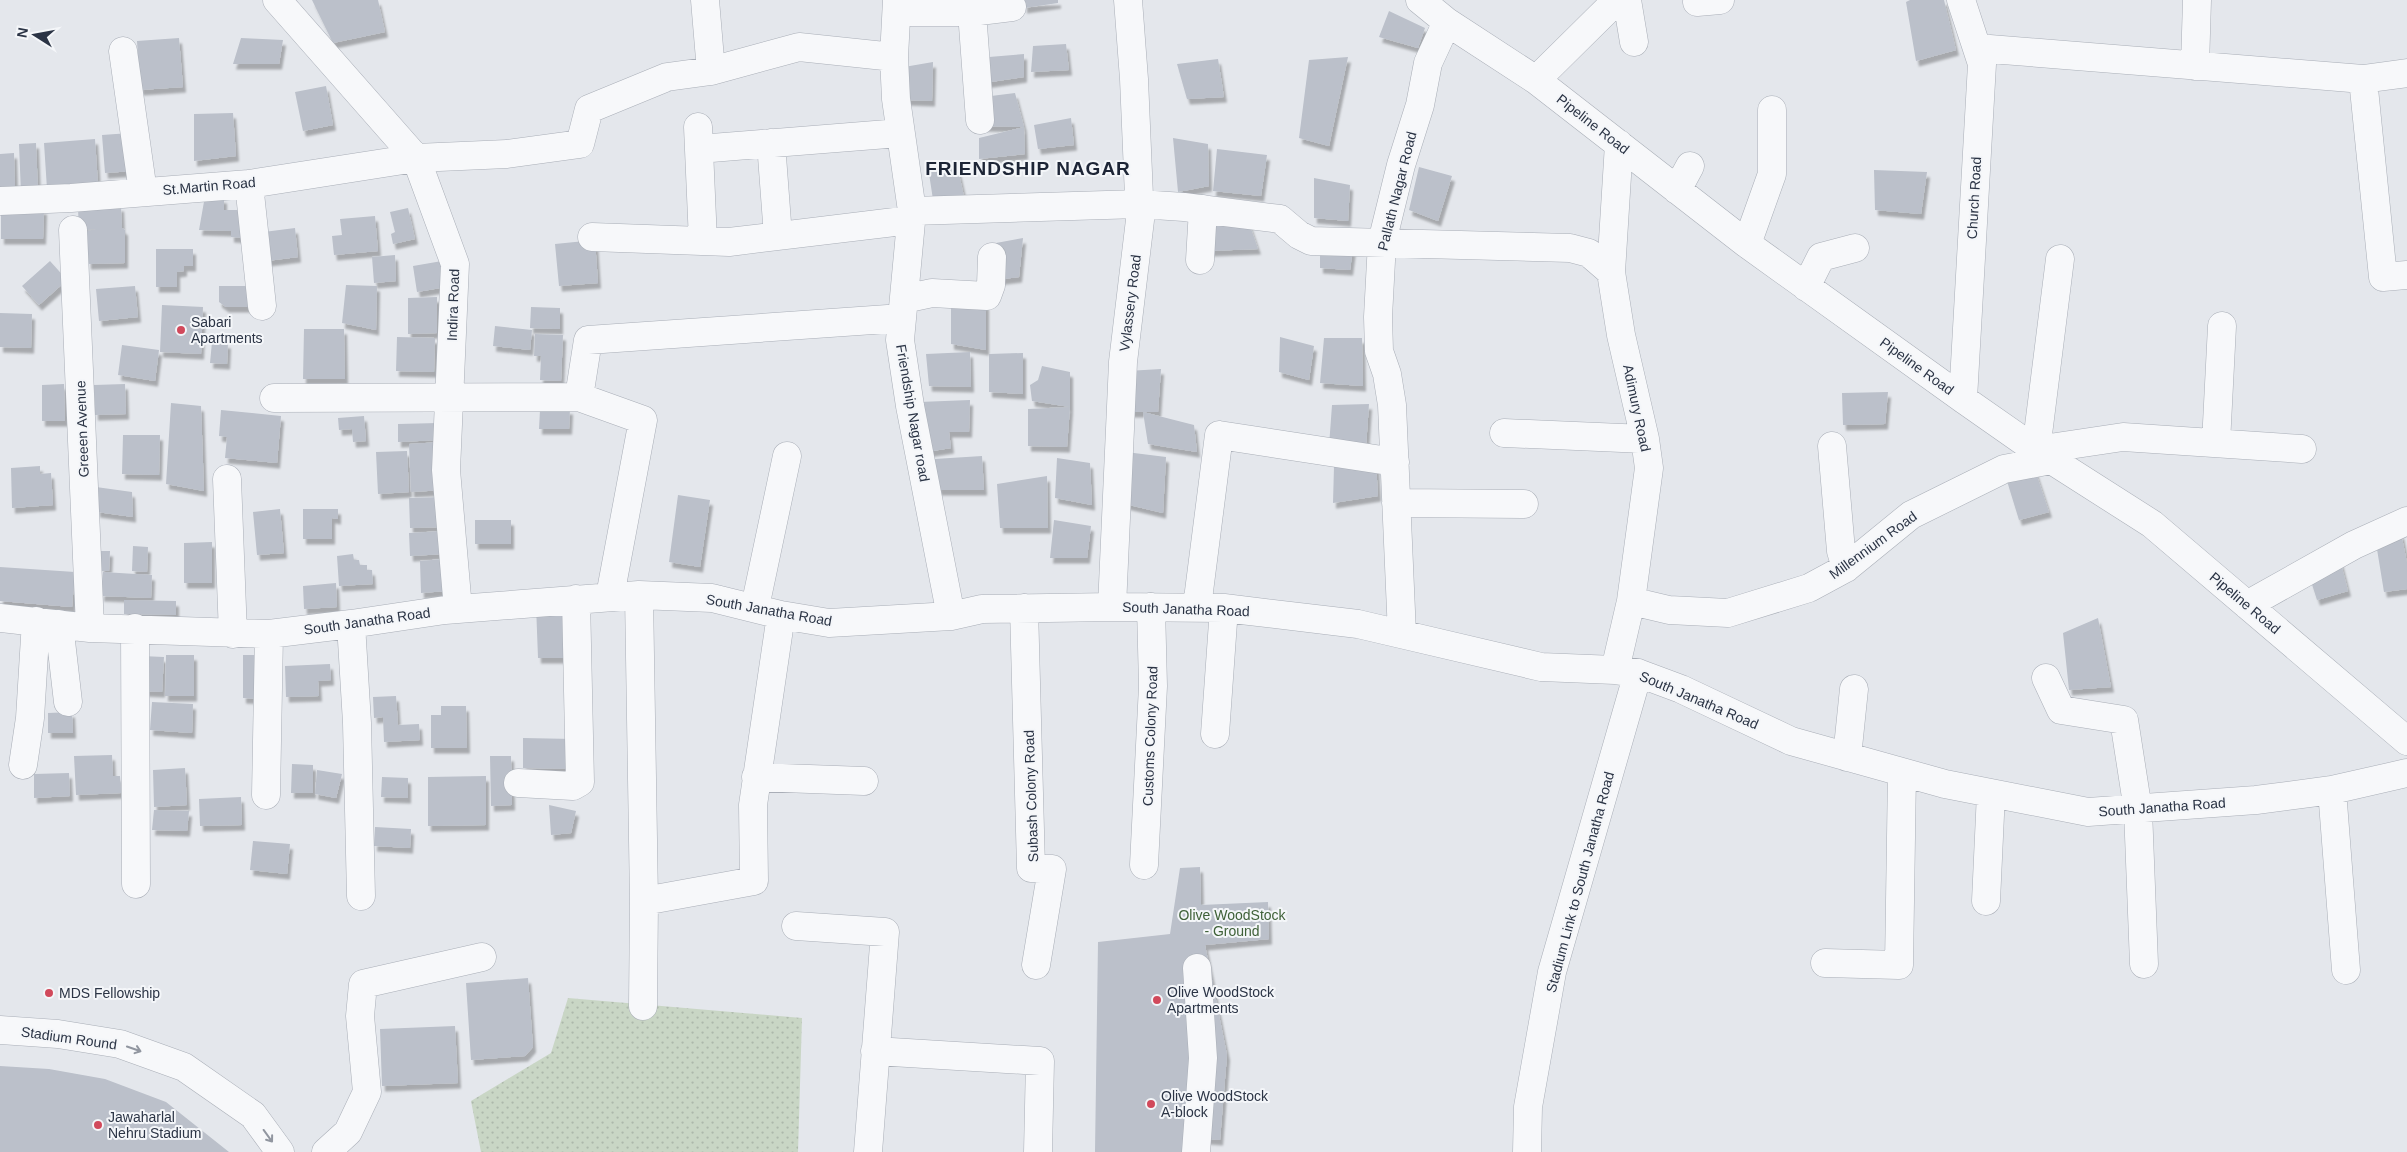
<svg xmlns="http://www.w3.org/2000/svg" width="2407" height="1152" font-family="Helvetica,sans-serif">
<defs>
<pattern id="park-dots" width="8" height="8" patternUnits="userSpaceOnUse" patternTransform="scale(1.25)"><rect width="8" height="8" fill="#c9d6c5"/><path d="M2 2h.1M6 6h.1" fill="none" stroke="#adb8ab" stroke-width="1.8" stroke-linecap="round"/></pattern>
<filter id="shadow"><feDropShadow dx="3" dy="5.5" stdDeviation="1" flood-color="#0004"/></filter>
</defs>
<rect width="100%" height="100%" fill="#e4e7ec"/>
<path fill="url(#park-dots)" d="M 568,998 L 802,1018 L 798,1152 L 481,1152 L 471,1101 L 551,1053 Z"/>
<path fill="#bbc0ca" filter="url(#shadow)" d="M 312,0 L 378,0 L 385,32 L 333,43 Z
M 1024,0 L 1058,0 L 1058,3 L 1024,8 Z
M 1910,0 L 1944,0 L 1956,50 L 1916,61 L 1906,2 Z
M 1389,11 L 1425,28 L 1418,48 L 1379,37 Z
M 179,38 L 183,87 L 140,90 L 137,41 Z
M 241,38 L 283,40 L 279,64 L 233,64 Z
M 1066,44 L 1069,70 L 1031,72 L 1033,46 Z
M 1024,54 L 1024,77 L 984,83 L 977,58 Z
M 1348,57 L 1329,146 L 1299,138 L 1309,60 Z
M 1218,59 L 1224,97 L 1187,99 L 1177,64 Z
M 933,62 L 932,101 L 905,100 L 904,67 Z
M 326,86 L 333,125 L 303,131 L 295,92 Z
M 1015,93 L 1024,127 L 982,126 L 983,97 Z
M 233,113 L 236,156 L 194,161 L 194,114 Z
M 1071,118 L 1074,145 L 1038,149 L 1034,125 Z
M 1024,127 L 1025,154 L 979,159 L 979,138 Z
M 130,133 L 133,171 L 105,173 L 102,135 Z
M 1173,138 L 1208,144 L 1209,186 L 1178,192 Z
M 95,139 L 98,185 L 47,189 L 44,143 Z
M 36,143 L 38,193 L 21,194 L 19,144 Z
M 1217,149 L 1267,155 L 1261,196 L 1213,191 Z
M 14,153 L 15,186 L 0,187 L 0,154 Z
M 957,165 L 965,201 L 934,206 L 928,167 Z
M 1419,167 L 1452,176 L 1438,221 L 1409,210 Z
M 1874,170 L 1927,172 L 1921,214 L 1875,210 Z
M 1314,178 L 1350,185 L 1348,221 L 1314,218 Z
M 205,196 L 224,198 L 224,210 L 247,210 L 246,238 L 231,237 L 231,231 L 199,230 Z
M 121,206 L 122,228 L 125,230 L 125,263 L 88,264 L 87,231 L 97,229 L 79,230 L 78,209 Z
M 408,208 L 415,239 L 393,244 L 391,234 L 395,232 L 390,212 Z
M 1,209 L 44,209 L 43,239 L 1,239 Z
M 375,216 L 378,251 L 334,255 L 332,236 L 342,235 L 340,219 Z
M 1210,218 L 1249,223 L 1258,249 L 1208,251 Z
M 295,228 L 298,257 L 259,262 L 256,233 Z
M 1023,238 L 1019,277 L 995,280 L 996,243 Z
M 595,240 L 598,283 L 559,286 L 555,244 Z
M 1320,247 L 1353,248 L 1350,270 L 1320,268 Z
M 156,249 L 193,249 L 193,266 L 184,266 L 184,271 L 177,272 L 177,287 L 156,287 Z
M 395,255 L 396,281 L 374,283 L 372,257 Z
M 50,261 L 67,280 L 39,305 L 22,286 Z
M 442,261 L 446,287 L 417,292 L 413,266 Z
M 346,285 L 377,286 L 376,330 L 342,323 Z
M 135,286 L 138,317 L 99,321 L 96,289 Z
M 219,286 L 248,286 L 248,307 L 226,307 L 219,302 Z
M 437,297 L 437,333 L 408,334 L 408,298 Z
M 951,302 L 986,304 L 986,350 L 951,344 Z
M 162,305 L 203,307 L 201,354 L 160,352 Z
M 531,307 L 560,308 L 560,329 L 530,328 Z
M 0,313 L 32,314 L 31,348 L 0,347 Z
M 495,326 L 532,330 L 530,350 L 493,346 Z
M 304,329 L 344,329 L 345,379 L 303,379 Z
M 535,334 L 563,335 L 561,381 L 540,380 L 541,356 L 534,356 Z
M 397,337 L 435,338 L 434,372 L 396,371 Z
M 1280,337 L 1314,346 L 1309,380 L 1279,372 Z
M 1324,338 L 1362,338 L 1363,386 L 1320,383 Z
M 212,342 L 228,343 L 227,364 L 210,363 Z
M 122,345 L 159,350 L 155,381 L 118,375 Z
M 970,352 L 971,387 L 929,386 L 926,354 Z
M 1023,353 L 1023,394 L 989,392 L 989,354 Z
M 1042,366 L 1070,372 L 1070,407 L 1032,401 L 1030,385 L 1038,380 Z
M 1161,369 L 1158,412 L 1127,412 L 1127,371 Z
M 64,384 L 65,421 L 42,421 L 42,385 Z
M 125,384 L 126,414 L 95,415 L 94,385 Z
M 1888,392 L 1885,424 L 1843,425 L 1842,393 Z
M 970,400 L 969,432 L 949,432 L 951,448 L 926,452 L 919,402 Z
M 171,403 L 201,406 L 204,491 L 166,484 Z
M 1369,404 L 1366,447 L 1329,446 L 1332,405 Z
M 1070,407 L 1067,447 L 1028,446 L 1028,409 Z
M 570,409 L 569,429 L 539,429 L 540,410 Z
M 221,410 L 281,416 L 277,463 L 225,458 L 227,437 L 219,436 Z
M 1143,412 L 1194,425 L 1197,452 L 1148,444 Z
M 364,416 L 366,441 L 353,442 L 352,429 L 339,430 L 338,418 Z
M 438,423 L 439,440 L 398,442 L 398,424 Z
M 123,435 L 160,435 L 159,475 L 122,474 Z
M 442,442 L 444,490 L 411,492 L 409,444 Z
M 407,451 L 409,492 L 378,494 L 376,452 Z
M 1126,452 L 1166,457 L 1163,513 L 1125,504 Z
M 982,456 L 984,490 L 938,490 L 934,459 Z
M 1057,458 L 1090,463 L 1092,505 L 1055,498 Z
M 1376,463 L 1378,496 L 1333,503 L 1334,466 Z
M 40,466 L 40,474 L 51,473 L 53,505 L 12,508 L 11,468 Z
M 2035,470 L 2049,512 L 2019,520 L 2007,481 Z
M 1047,476 L 1048,528 L 1000,528 L 997,484 Z
M 96,487 L 132,492 L 133,517 L 97,512 Z
M 678,495 L 710,500 L 700,567 L 669,562 Z
M 443,497 L 444,527 L 410,528 L 409,498 Z
M 280,509 L 284,553 L 257,555 L 253,512 Z
M 303,509 L 338,509 L 338,519 L 332,518 L 332,539 L 303,539 Z
M 475,520 L 511,520 L 511,544 L 475,544 Z
M 1054,520 L 1091,526 L 1087,558 L 1050,558 Z
M 444,531 L 445,554 L 410,556 L 409,533 Z
M 2401,533 L 2407,563 L 2407,589 L 2384,592 L 2376,543 Z
M 212,542 L 212,583 L 184,583 L 184,543 Z
M 133,546 L 148,547 L 147,572 L 132,571 Z
M 101,551 L 110,551 L 109,571 L 101,571 Z
M 353,554 L 354,560 L 359,560 L 360,565 L 367,565 L 367,570 L 372,570 L 373,584 L 339,586 L 337,556 Z
M 444,559 L 446,591 L 421,593 L 420,561 Z
M 2340,560 L 2348,591 L 2317,600 L 2309,575 Z
M 0,567 L 75,572 L 72,607 L 0,601 Z
M 103,572 L 152,575 L 151,598 L 101,596 Z
M 336,583 L 337,607 L 304,609 L 303,586 Z
M 124,600 L 176,601 L 176,615 L 124,614 Z
M 566,604 L 567,658 L 538,658 L 536,605 Z
M 2098,618 L 2111,687 L 2069,690 L 2063,633 Z
M 166,655 L 194,655 L 194,696 L 165,696 Z
M 243,655 L 266,655 L 265,699 L 243,698 Z
M 142,656 L 164,657 L 162,692 L 141,691 Z
M 330,664 L 331,680 L 318,681 L 319,696 L 286,697 L 285,666 Z
M 396,696 L 398,725 L 419,724 L 420,740 L 384,742 L 383,717 L 374,718 L 373,697 Z
M 152,702 L 193,704 L 192,733 L 150,730 Z
M 441,706 L 466,706 L 467,748 L 431,748 L 431,715 L 441,715 Z
M 72,712 L 73,733 L 48,733 L 48,713 Z
M 523,738 L 574,739 L 574,769 L 523,768 Z
M 112,755 L 113,776 L 120,776 L 121,793 L 76,795 L 74,756 Z
M 490,756 L 511,756 L 512,805 L 491,806 Z
M 292,764 L 313,765 L 313,793 L 291,793 Z
M 185,768 L 187,805 L 154,807 L 153,770 Z
M 317,770 L 342,774 L 336,798 L 315,794 Z
M 69,773 L 70,796 L 34,798 L 34,774 Z
M 486,776 L 486,825 L 428,826 L 428,777 Z
M 382,777 L 408,778 L 408,798 L 381,797 Z
M 241,797 L 242,825 L 200,826 L 199,799 Z
M 549,805 L 576,811 L 571,833 L 551,835 Z
M 154,810 L 189,811 L 187,831 L 152,830 Z
M 375,827 L 411,829 L 410,848 L 374,846 Z
M 253,841 L 290,844 L 287,874 L 250,870 Z
M 1200,867 L 1201,905 L 1268,902 L 1269,939 L 1205,945 L 1227,1055 L 1220,1140 L 1192,1138 L 1191,1152 L 1095,1152 L 1098,942 L 1170,934 L 1180,868 Z
M 528,978 L 533,1047 L 525,1056 L 471,1060 L 466,983 Z
M 455,1026 L 458,1083 L 382,1086 L 380,1029 Z
M 0,1066 L 49,1069 L 105,1079 L 166,1102 L 229,1152 L 0,1152 Z"/>
<g fill="none" stroke-linecap="round" stroke-linejoin="round">
<g stroke="#a9aeb7" stroke-width="29">
<path id="minor" d="M 277,0 L 416,158 L 455,264 L 446,470 L 458,609
M 705,0 L 711,71
M 897,0 L 894,57 L 896,99 L 912,211 L 900,340 L 910,406 L 951,616
M 1420,0 L 1447,22 L 1536,80 L 1747,244 L 1963,399 L 2036,450 L 2152,524 L 2407,741
M 1627,0 L 1634,42
M 1961,0 L 1982,64 L 1963,399
M 1697,2 L 1720,0
M 897,12 L 971,12 L 1012,7
M 972,12 L 980,120
M 1977,48 L 2363,79
M 123,51 L 143,192
M 2195,66 L 2197,0
M 2407,73 L 2363,79 L 2383,277 L 2407,275
M 1536,80 L 1617,0
M 698,127 L 703,241
M 771,143 L 778,236
M 699,149 L 900,133
M 249,184 L 262,306
M 1677,190 L 1690,166
M 0,201 L 71,198 L 249,184 L 416,158 L 507,154 L 580,144 L 589,109 L 667,77 L 711,71 L 799,47 L 894,57
M 912,211 L 1139,204 L 1184,207 L 1280,219 L 1299,235 L 1311,241 L 1570,248 L 1589,253 L 1611,272
M 73,230 L 90,628
M 592,237 L 729,242 L 911,220
M 1747,244 L 1772,174 L 1772,110
M 2060,259 L 2036,450 L 2123,437 L 2302,449
M 1200,260 L 1203,209
M 1806,287 L 1821,257 L 1855,248
M 904,299 L 932,293 L 987,296 L 991,285 L 992,257
M 274,398 L 579,397
M 1504,433 L 1645,439
M 2216,443 L 2222,326
M 1832,446 L 1841,551 L 1846,568
M 227,479 L 233,634
M 1396,503 L 1524,504
M 639,595 L 644,901 L 643,1006
M 610,596 L 643,420 L 579,397 L 588,340 L 902,318
M 1631,601 L 1669,610 L 1728,613 L 1809,588 L 1846,568 L 1911,515 L 2004,469 L 2051,460
M 2247,605 L 2354,545 L 2407,521
M 755,607 L 787,456
M 1112,607 L 1123,362 L 1140,220 L 1134,79 L 1128,0
M 1197,607 L 1219,435 L 1395,462
M 1024,608 L 1031,868 L 1052,869 L 1036,965
M 0,618 L 90,628 L 269,634 L 351,624 L 445,610 L 639,595 L 712,598 L 781,615 L 829,623 L 951,616 L 982,609 L 1112,607 L 1224,608 L 1358,624 L 1541,667 L 1615,670 L 1638,673 L 1681,689 L 1791,741 L 1945,784 L 2088,812 L 2256,800 L 2332,790 L 2407,773
M 59,624 L 68,702
M 351,624 L 357,723 L 361,896
M 135,628 L 136,884
M 1402,634 L 1392,405 L 1387,374 L 1379,351 L 1378,317 L 1382,242 L 1401,165 L 1420,105 L 1428,63 L 1447,22
M 1615,670 L 1631,601 L 1649,468 L 1645,439 L 1621,335 L 1611,272 L 1619,144
M 2046,678 L 2061,710 L 2124,720 L 2138,810 L 2144,964
M 1215,734 L 1224,608
M 1847,757 L 1854,689
M 23,765 L 30,718 L 36,621
M 756,777 L 864,781
M 518,783 L 573,786 L 580,782 L 576,599
M 2332,790 L 2346,970
M 266,795 L 269,634
M 1144,865 L 1153,686 L 1151,607
M 644,901 L 754,881 L 753,805 L 781,615
M 1986,901 L 1991,793
M 796,926 L 885,932 L 868,1152
M 1825,963 L 1899,965 L 1902,773
M 0,1030 L 58,1034 L 120,1044 L 184,1067 L 253,1115 L 280,1152
M 875,1051 L 1040,1061 L 1038,1152
M 326,1152 L 348,1132 L 367,1092 L 360,1016 L 363,984 L 482,957
M 1196,1152 L 1203,1058 L 1197,968
M 1527,1152 L 1528,1107 L 1552,972 L 1638,673"/>
</g>
<use href="#minor" stroke="#f7f8fa" stroke-width="28"/>
</g>
<defs><path id="oneway-shaft" d="M-6 0H5M1.5-3L5.5 0L1.5 3" fill="none" stroke-width="1.6" stroke-linecap="round" stroke-linejoin="round" transform="scale(1.25)"/></defs>
<g stroke="#9196a0">
<use href="#oneway-shaft" transform="translate(134 1049) rotate(19)"/>
<use href="#oneway-shaft" transform="translate(268 1136) rotate(54)"/>
</g>
<g fill="#d1495b" stroke="#f4f6f9" stroke-width="2">
<circle cx="181" cy="330" r="5"/>
<circle cx="49" cy="993" r="5"/>
<circle cx="1157" cy="1000" r="5"/>
<circle cx="1151" cy="1104" r="5"/>
<circle cx="98" cy="1125" r="5"/>
</g>
<g text-anchor="middle" dominant-baseline="central" stroke-width="4" stroke-linejoin="round" paint-order="stroke">
<g font-size="14" fill="#2b3445" stroke="#f4f6f9">
<text transform="translate(1593 124) rotate(38)">Pipeline Road</text>
<text transform="translate(209 186) rotate(-5)">St.Martin Road</text>
<text transform="translate(1397 191) rotate(-76)">Pallath Nagar Road</text>
<text transform="translate(1974 198) rotate(-87)">Church Road</text>
<text transform="translate(1130 303) rotate(-83)">Vylassery Road</text>
<text transform="translate(453 305) rotate(-88)">Indira Road</text>
<text transform="translate(1917 366) rotate(36)">Pipeline Road</text>
<text transform="translate(1637 408) rotate(78)">Adimury Road</text>
<text transform="translate(913 413) rotate(80)">Friendship Nagar road</text>
<text transform="translate(82 429) rotate(-92)">Greeen Avenue</text>
<text transform="translate(1873 545) rotate(-36)">Millennium Road</text>
<text transform="translate(2245 603) rotate(40)">Pipeline Road</text>
<text transform="translate(1186 609) rotate(2)">South Janatha Road</text>
<text transform="translate(769 610) rotate(10)">South Janatha Road</text>
<text transform="translate(367 621) rotate(-8)">South Janatha Road</text>
<text transform="translate(1699 700) rotate(23)">South Janatha Road</text>
<text transform="translate(1150 736) rotate(-88)">Customs Colony Road</text>
<text transform="translate(1031 796) rotate(-92)">Subash Colony Road</text>
<text transform="translate(2162 807) rotate(-4)">South Janatha Road</text>
<text transform="translate(1580 882) rotate(-75)">Stadium Link to South Janatha Road</text>
<text transform="translate(69 1038) rotate(8)">Stadium Round</text>
</g>
<g font-size="14" fill="#2b3445" stroke="#f4f6f9" text-anchor="start">
<text x="191" y="322">Sabari<tspan x="191" dy="16">Apartments</tspan></text>
<text x="1167" y="992">Olive WoodStock<tspan x="1167" dy="16">Apartments</tspan></text>
<text x="59" y="993">MDS Fellowship</text>
<text x="1161" y="1096">Olive WoodStock<tspan x="1161" dy="16">A-block</tspan></text>
<text x="108" y="1117">Jawaharlal<tspan x="108" dy="16">Nehru Stadium</tspan></text>
</g>
<g font-size="14" fill="#3f6138" stroke="#f4f6f9">
<text x="1232" y="915">Olive WoodStock<tspan x="1232" dy="16">- Ground</tspan></text>
</g>
<g font-size="19" font-weight="bold" letter-spacing="1" fill="#1d2536" stroke="#f4f6f9">
<text x="1028" y="168">FRIENDSHIP NAGAR</text>
</g>
</g>
<g transform="translate(35 35) rotate(281)" stroke="#f4f6f9" stroke-width="4" paint-order="stroke">
<path d="M0-4L9 19L0 12L-9 19Z" fill="#2b3445"/>
<text y="-8" font-size="14" font-weight="bold" text-anchor="middle" fill="#2b3445">N</text>
</g>
</svg>
